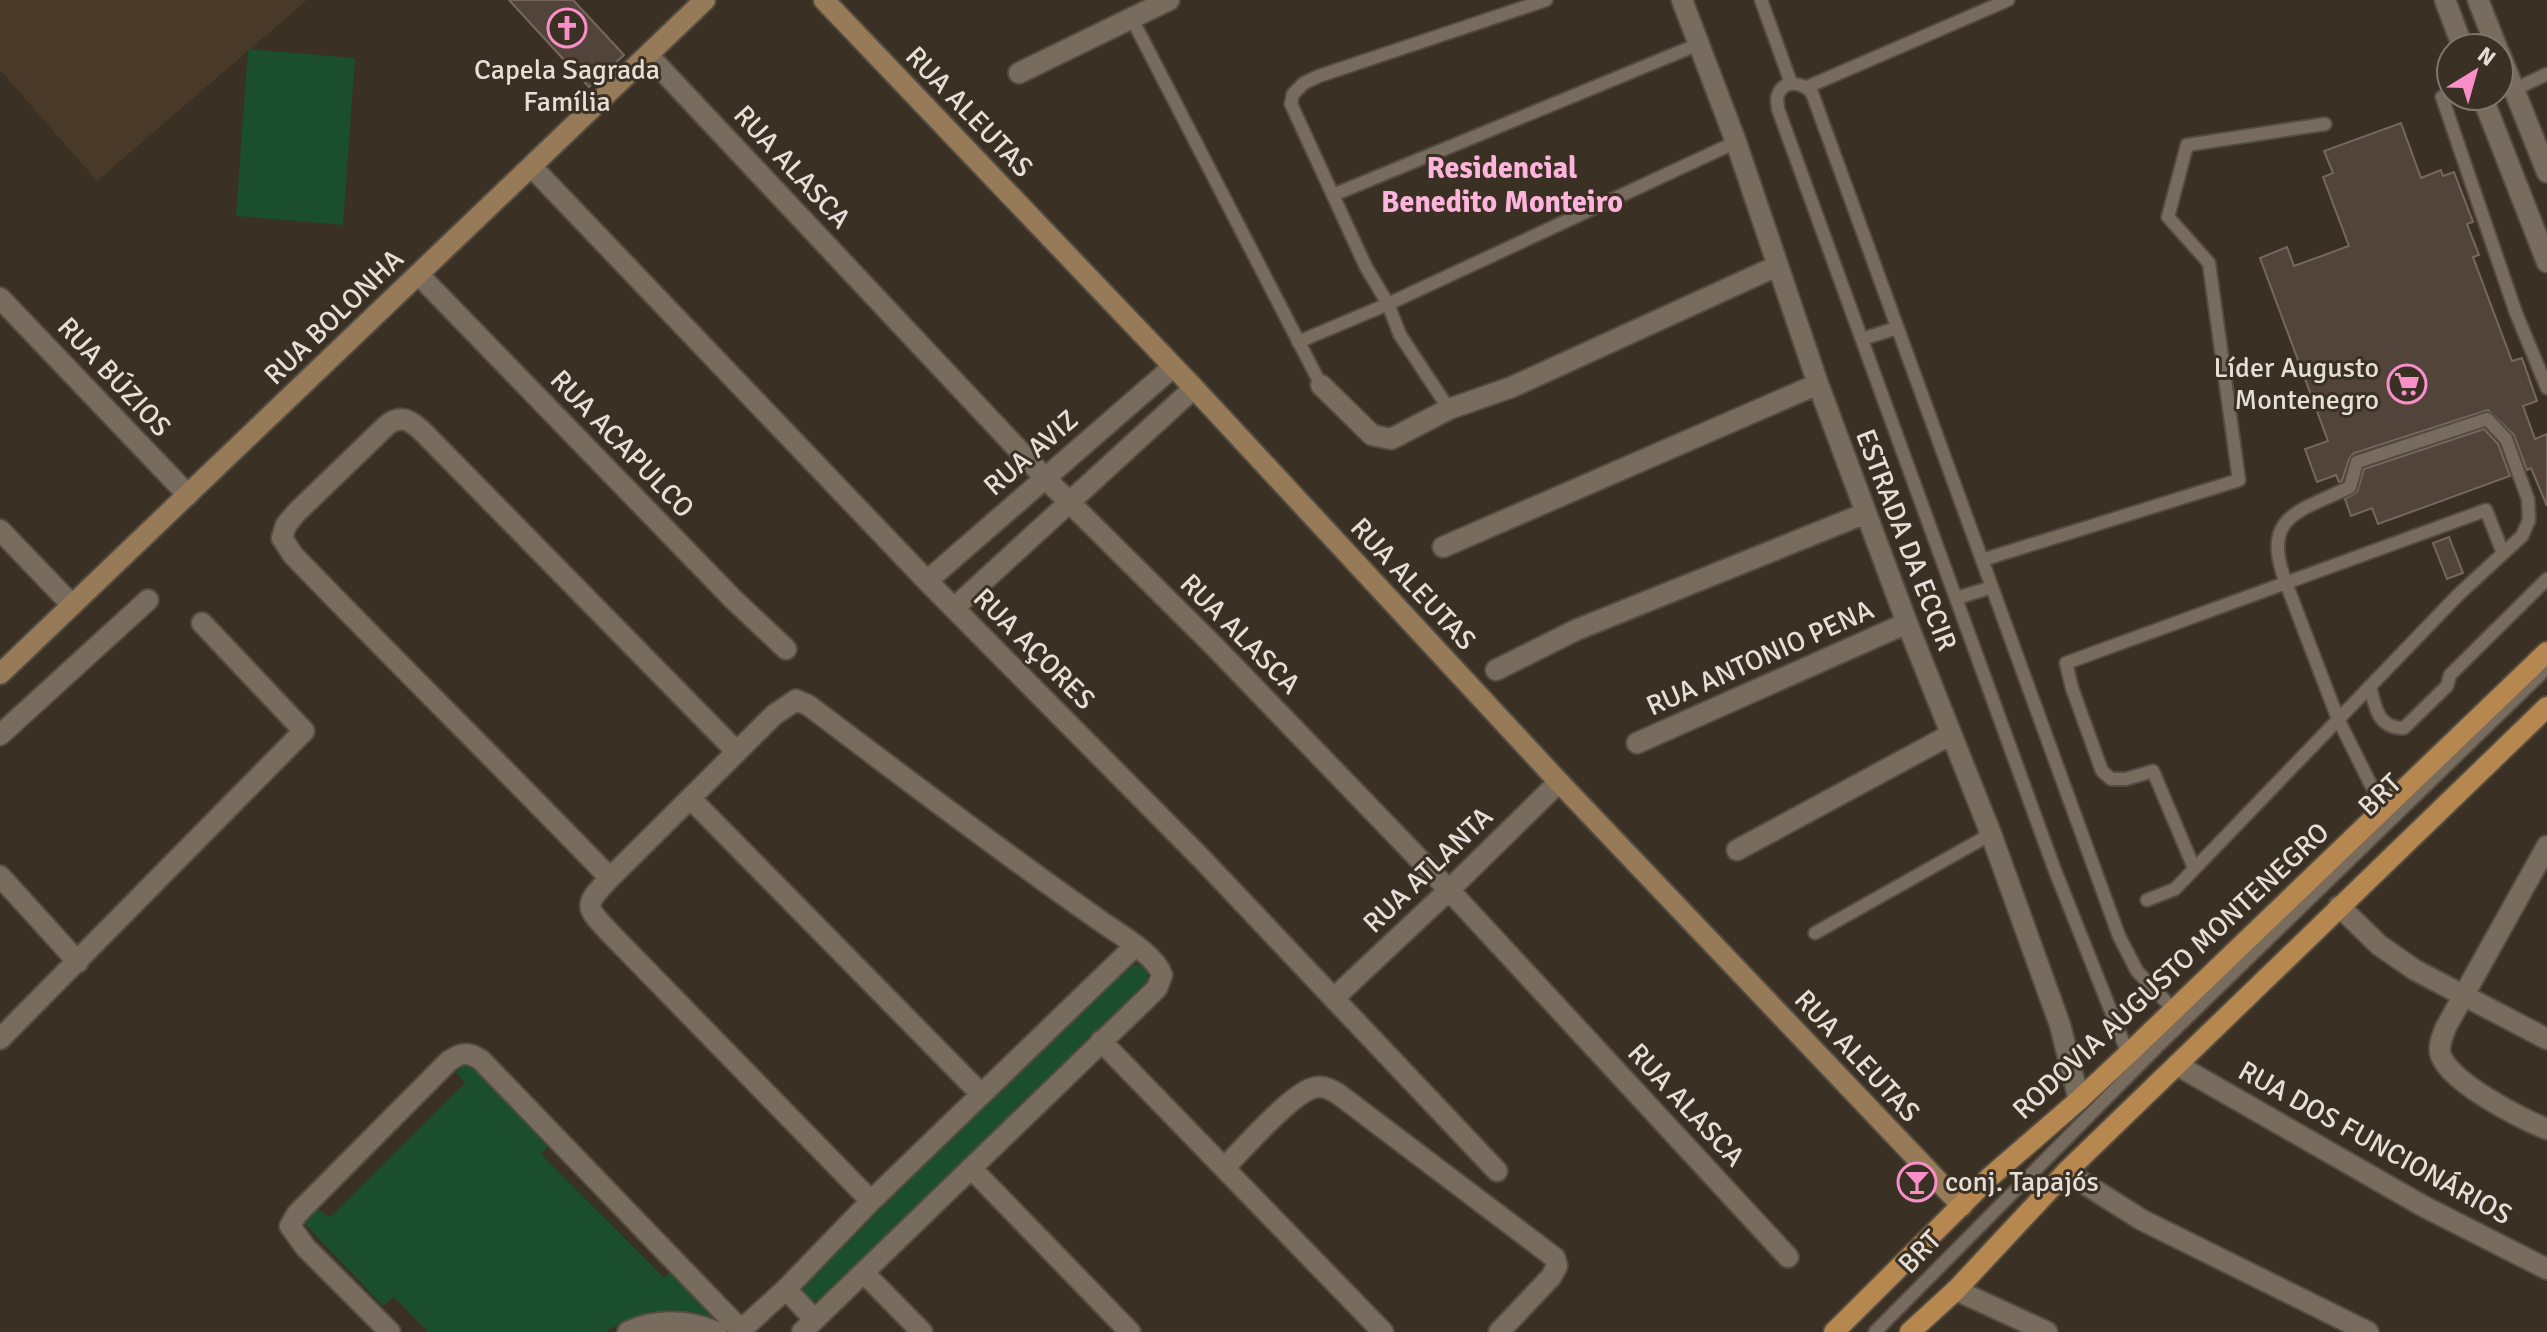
<svg xmlns="http://www.w3.org/2000/svg" width="2547" height="1332" font-family="Signika,sans-serif">
<rect width="100%" height="100%" fill="#3a3024"/>
<path fill="#483928" d="M 0,0 L 307,0 L 97,181 L 0,70 Z"/>
<path fill="#1a4e2c" d="M 248,49 L 355,58 L 343,225 L 236,216 Z
M 1132,965 L 1140,965 L 1147,970 L 1147,982 L 822,1299 L 810,1302 L 801,1293 L 805,1281 Z
M 468,1060 L 552,1143 L 541,1154 L 664,1278 L 674,1269 L 720,1313 L 715,1318 L 699,1314 L 665,1311 L 632,1318 L 604,1332 L 428,1332 L 394,1297 L 383,1306 L 303,1222 L 316,1208 L 330,1217 L 465,1083 L 456,1073 Z"/>
<path fill="#53443b" stroke="#77675e" stroke-width="2" d="M 509,0 L 573,0 L 624,55 L 589,87 Z
M 2401,123 L 2421,178 L 2441,170 L 2443,176 L 2454,172 L 2473,222 L 2467,224 L 2479,255 L 2473,257 L 2512,361 L 2522,358 L 2537,401 L 2523,406 L 2535,439 L 2547,434 L 2547,506 L 2531,468 L 2527,470 L 2514,435 L 2488,410 L 2354,453 L 2349,459 L 2342,481 L 2339,482 L 2336,475 L 2317,482 L 2305,449 L 2328,441 L 2260,258 L 2287,247 L 2294,266 L 2349,246 L 2323,177 L 2333,173 L 2324,151 Z
M 2484,429 L 2498,444 L 2510,476 L 2378,524 L 2372,508 L 2351,516 L 2345,499 L 2357,492 L 2364,469 Z
M 2449,537 L 2463,573 L 2447,579 L 2433,543 Z"/>
<g fill="none" stroke-linecap="round" stroke-linejoin="round">
<g stroke="#544c42" stroke-width="16">
<path id="lane" d="M 1761,0 L 1791,83
M 1132,19 L 1321,385
M 1807,87 L 2008,0
M 2515,89 L 2547,74
M 2442,97 L 2516,313 L 2547,388
M 1333,195 L 1699,44
M 1862,339 L 1897,328
M 1298,342 L 1388,304 L 1736,142
M 1449,409 L 1400,335 L 1388,304 L 1366,267 L 1291,104 L 1293,94 L 1304,83 L 1319,76 L 1546,0
M 1982,560 L 2239,480 L 2209,263 L 2168,217 L 2187,145 L 2325,124
M 1957,598 L 1992,587
M 2370,686 C 2375,708 2378,728 2404,728 L 2447,686 L 2450,675 L 2547,579
M 2194,868 L 2153,771 L 2126,779 L 2111,779 L 2102,771 L 2072,688 L 2066,663 L 2486,510 L 2503,553
M 2147,900 L 2175,889 L 2458,595 L 2522,536 L 2529,520 L 2528,499 L 2506,439 L 2487,419 L 2357,462 L 2350,487 C 2299,512 2260,515 2286,583 L 2338,719 L 2383,809
M 1815,933 L 1991,834
M 2128,1054 L 2054,868 L 1778,109 C 1778,105 1776,100 1778,95 C 1784,78 1803,83 1812,93 L 2119,936 L 2137,971 L 2173,1009
M 1875,1332 L 2158,1046 L 2547,668"/>
</g>
<g stroke="#544c42" stroke-width="24">
<path id="street" d="M 1682,0 L 1736,142 L 1818,384 L 1907,623 L 1991,834 L 2060,1025 L 2079,1100
M 2445,0 L 2463,48
M 2478,0 L 2497,48
M 2499,52 L 2547,172
M 648,55 L 1045,478 L 1215,647 L 1449,890 L 1788,1257
M 1019,73 L 1169,0
M 2482,96 L 2547,262
M 532,167 L 927,581 L 1201,858 L 1497,1171
M 419,275 L 733,599 L 786,649
M 0,298 L 188,495
M 1321,385 L 1372,435 L 1391,439 L 1449,409 L 1512,387 L 1777,266
M 0,530 L 72,605
M 1443,547 L 1818,384
M 927,581 L 1173,367
M 954,608 L 1194,388
M 1496,670 L 1576,630 L 1866,513
M 0,735 L 148,600
M 1637,743 L 1907,623
M 691,799 L 981,1094
M 2547,846 L 2446,1027 C 2443,1035 2439,1043 2440,1052 C 2444,1080 2522,1119 2547,1129
M 1737,850 L 1950,735
M 0,876 L 78,962
M 610,878 C 505,769 398,664 293,555 L 282,538 L 286,525 L 296,513 L 386,426 C 401,413 412,421 425,434 L 737,752
M 2339,906 L 2379,945 L 2415,970 L 2547,1039
M 1334,998 L 1449,890 L 1559,782
M 0,1039 L 304,731 L 202,623
M 1101,1041 L 1383,1332
M 2177,1065 L 2423,1206 L 2547,1269
M 971,1168 L 1130,1332
M 1224,1168 C 1243,1149 1291,1094 1313,1088 C 1323,1085 1329,1089 1337,1093 L 1555,1258 L 1557,1266 L 1551,1277 L 1499,1332
M 2066,1172 L 2142,1220 L 2368,1332
M 864,1273 L 922,1332
M 786,1289 L 814,1319
M 1956,1290 L 2047,1332
M 390,1332 L 306,1248 L 290,1226 L 297,1214 L 449,1061 C 462,1052 468,1052 481,1060 L 741,1330
M 628,1332 C 655,1318 689,1320 717,1332
M 739,1332 L 786,1289 L 871,1201 L 1135,946
M 802,1332 L 1146,999 L 1157,988 L 1162,975 C 1155,954 1117,933 1099,920 C 1000,851 905,778 808,705 L 796,700 L 774,715 L 610,878 C 583,906 585,906 610,933 L 871,1201"/>
</g>
<g stroke="#544c42" stroke-width="24">
<path id="secondary" d="M 824,0 L 1194,388 L 1559,782 L 1962,1206
M 0,674 L 705,0"/>
</g>
<g stroke="#544c42" stroke-width="24">
<path id="primary" d="M 1834,1332 L 1990,1177 L 2079,1100 L 2128,1054 L 2547,652
M 1910,1332 L 1956,1290 L 2066,1172 L 2547,707"/>
</g>
<use href="#lane" stroke="#786c5f" stroke-width="12"/>
<use href="#street" stroke="#786c5f" stroke-width="20"/>
<use href="#secondary" stroke="#977a57" stroke-width="20"/>
<use href="#primary" stroke="#b6874f" stroke-width="20"/>
</g>
<defs>
<g id="church-ring" transform="scale(2)"><circle r="9.5" fill="#3a3024" stroke="#f98fc9" stroke-width="1.5"/><path d="M-1.2-6h2.4v3.5h3.3v2.4h-3.3V6h-2.4V-.1h-3.3v-2.4h3.3Z" fill="#f98fc9"/></g>
<g id="supermarket-ring" transform="scale(2)"><circle r="9.5" fill="#3a3024" stroke="#f98fc9" stroke-width="1.5"/><path d="M-6-5.5h2.5l.6 2H6L4.5 2H-2.5L-4.4-4H-6ZM-1.5 3.2a1.3 1.3 0 1 0 .1 0ZM3 3.2a1.3 1.3 0 1 0 .1 0Z" fill="#f98fc9"/></g>
<g id="bar-ring" transform="scale(2)"><circle r="9.5" fill="#3a3024" stroke="#f98fc9" stroke-width="1.5"/><path d="M-6-5H6L.8 .8V4.5H3.5V6h-7V4.5H-.8V.8Z" fill="#f98fc9"/></g>
</defs>
<g fill-rule="evenodd">
<use href="#church-ring" x="567" y="28"/>
<use href="#supermarket-ring" x="2407" y="384"/>
<use href="#bar-ring" x="1917" y="1182"/>
</g>
<g text-anchor="middle" dominant-baseline="central" stroke-width="6" stroke-linejoin="round" paint-order="stroke">
<g font-size="28" fill="#e6dfd8" stroke="#3a3024">
<text x="567" y="70">Capela Sagrada<tspan x="567" dy="32">Família</tspan></text>
<text x="2379" y="368" text-anchor="end">Líder Augusto<tspan x="2379" dy="32">Montenegro</tspan></text>
<text x="1945" y="1182" text-anchor="start">conj. Tapajós</text>
</g>
<g font-size="28" fill="#e6dfd8" stroke="#3a3024">
<text transform="translate(969 112) rotate(46)">RUA ALEUTAS</text>
<text transform="translate(792 167) rotate(47)">RUA ALASCA</text>
<text transform="translate(334 317) rotate(-44)">RUA BOLONHA</text>
<text transform="translate(114 377) rotate(47)">RUA BÚZIOS</text>
<text transform="translate(622 444) rotate(46)">RUA ACAPULCO</text>
<text transform="translate(1031 453) rotate(-41)">RUA AVIZ</text>
<text transform="translate(1906 540) rotate(69)">ESTRADA DA ECCIR</text>
<text transform="translate(1413 584) rotate(47)">RUA ALEUTAS</text>
<text transform="translate(1240 634) rotate(45)">RUA ALASCA</text>
<text transform="translate(1034 649) rotate(45)">RUA AÇORES</text>
<text transform="translate(1760 658) rotate(-24)">RUA ANTONIO PENA</text>
<text transform="translate(2380 795) rotate(-44)">BRT</text>
<text transform="translate(1428 870) rotate(-44)">RUA ATLANTA</text>
<text transform="translate(2171 971) rotate(-43)">RODOVIA AUGUSTO MONTENEGRO</text>
<text transform="translate(1857 1056) rotate(47)">RUA ALEUTAS</text>
<text transform="translate(1686 1105) rotate(47)">RUA ALASCA</text>
<text transform="translate(2375 1143) rotate(29)">RUA DOS FUNCIONÁRIOS</text>
<text transform="translate(1920 1252) rotate(-46)">BRT</text>
</g>
<g font-size="30" font-weight="bold" fill="#ffb4db" stroke="#3a3024">
<text x="1502" y="168">Residencial<tspan x="1502" dy="34">Benedito Monteiro</tspan></text>
</g>
</g>
<g transform="translate(2475 72) rotate(37)"><circle r="38" fill="#3a3024" stroke="#7f766c" stroke-width="2"/>
<path d="M0-6L14 30L0 20L-14 30Z" fill="#f98fc9"/>
<text y="-12" font-size="22" font-weight="bold" text-anchor="middle" fill="#e6dfd8">N</text>
</g>
</svg>
